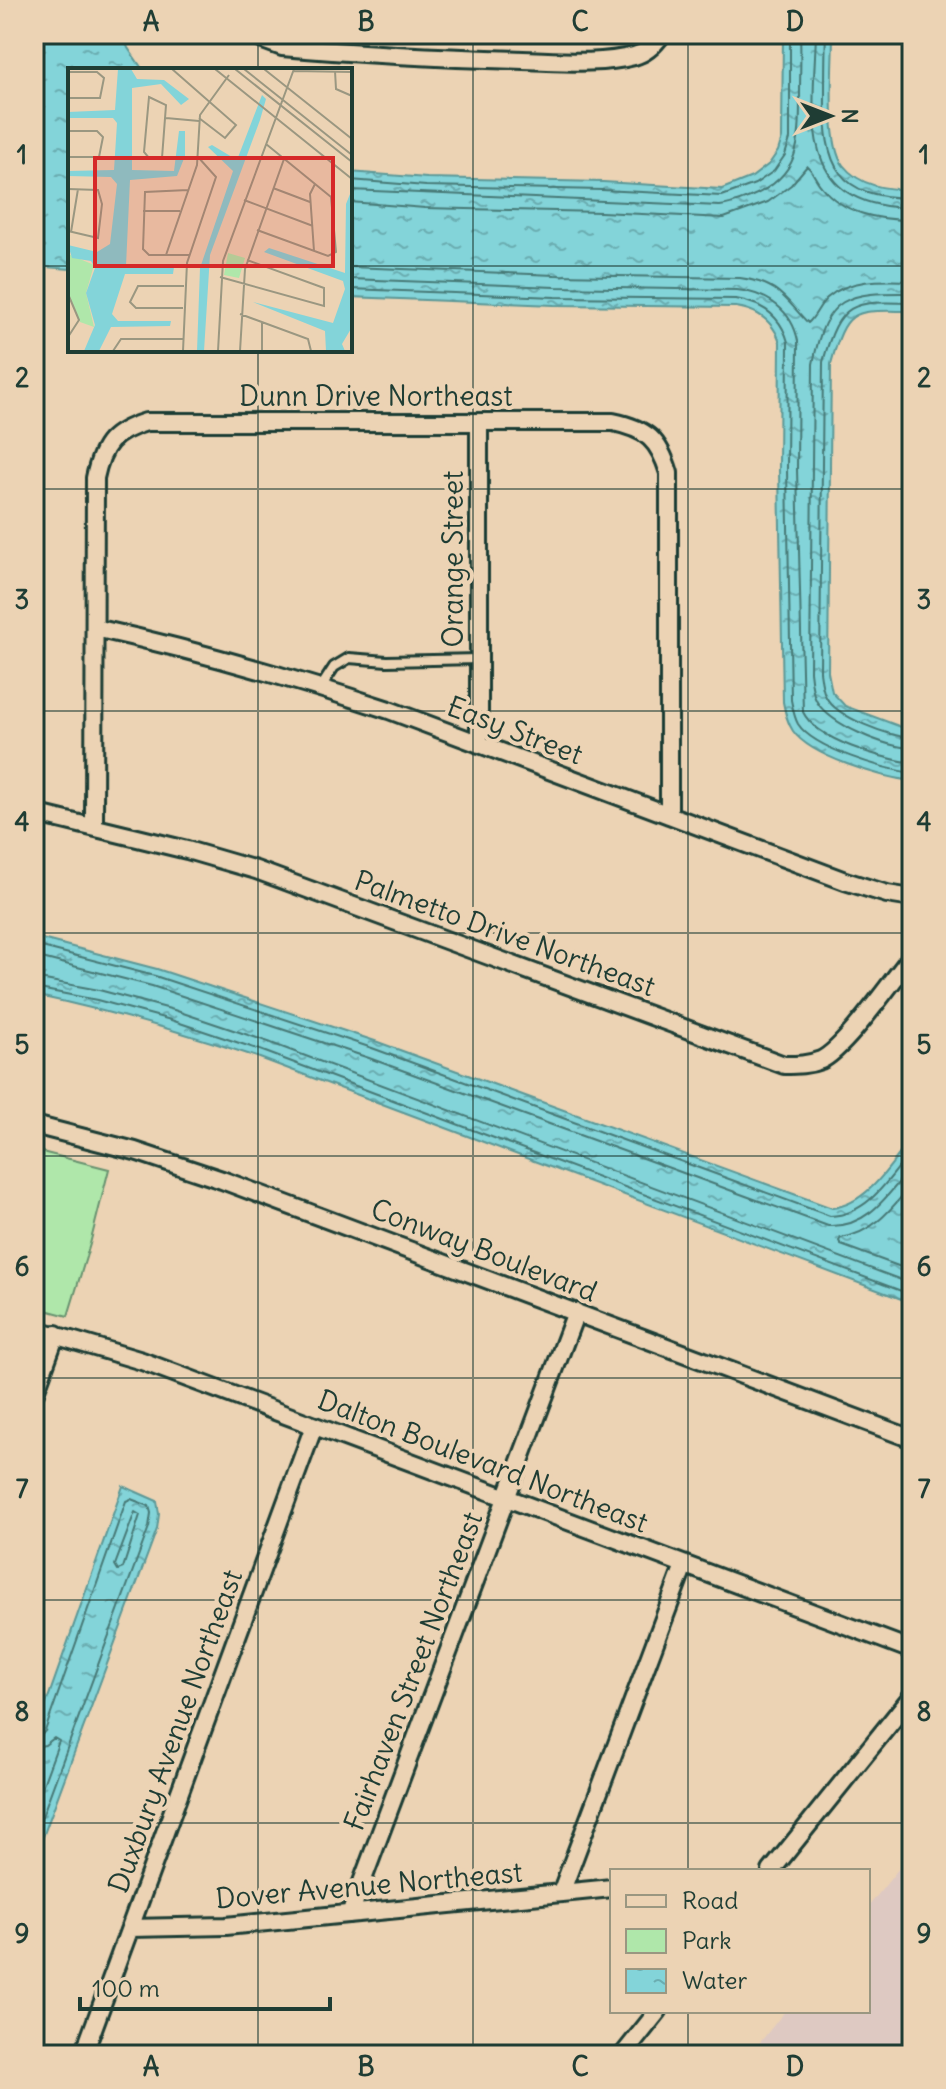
<svg xmlns="http://www.w3.org/2000/svg" width="946" height="2089" font-family="Delius,sans-serif">
<defs>
<pattern id="water-ripples" width="26" height="14" patternUnits="userSpaceOnUse" patternTransform="scale(2)"><rect width="26" height="14" fill="#83d4d9"/><path d="M2 4q2-2 4 0t4 0M15 11q2-2 4 0t4 0" fill="none" stroke="#6badb1"/></pattern>
</defs>
<rect width="100%" height="100%" fill="#ecd3b4"/>
<filter id="ink" filterUnits="userSpaceOnUse"><feTurbulence type="fractalNoise" baseFrequency=".0125" numOctaves="2"/><feDisplacementMap in="SourceGraphic" scale="16" xChannelSelector="R" yChannelSelector="G"/><feConvolveMatrix kernelMatrix="1 2 1 2 8 2 1 2 1" color-interpolation-filters="sRGB"/></filter>
<g filter="url(#ink)">
<path fill="#dec9c2" d="M 912,1852 L 912,2055 L 750,2055 L 785,2011 L 868,2011 L 868,1907 Z"/>
<path fill="#afe7aa" stroke="#67926f" stroke-width="2" d="M 34,1150 L 109,1169 L 90,1244 L 68,1316 L 34,1307 Z"/>
<path fill="url(#water-ripples)" stroke="#5b9897" stroke-width="2" d="M 34,34 L 123,34 L 128,48 L 143,70 L 70,70 L 70,269 L 34,266 Z
M 783,34 L 833,34 C 833,63 826,143 843,165 C 860,187 887,189 912,190 L 912,311 C 854,311 847,305 831,364 L 828,672 L 832,692 L 845,706 L 912,731 L 912,781 C 881,777 811,757 793,731 C 787,722 785,712 783,702 L 779,469 L 780,342 C 773,321 757,310 736,307 L 554,305 L 350,297 L 350,172 L 427,178 L 603,182 L 722,189 L 752,177 L 769,164 L 778,151 L 782,138 Z
M 34,937 L 157,969 L 375,1041 L 832,1208 C 868,1204 891,1164 912,1137 L 912,1303 L 257,1057 C 183,1032 110,1011 34,995 Z
M 123,1486 L 157,1501 L 159,1514 L 157,1529 L 34,1861 L 34,1738 Z"/>
<g fill="none" stroke-linecap="round" stroke-linejoin="round">
<path stroke="#477976" stroke-width="2" d="M 816,34 C 813,120 796,207 912,208
M 826,34 C 825,55 825,76 825,97 C 824,165 837,198 912,198
M 350,180 L 426,186 L 602,190 L 722,196 L 755,184 L 774,171 L 785,155 L 790,139 L 790,34
M 350,190 L 720,206 C 731,205 740,201 750,197 C 800,176 800,144 800,96 C 800,75 801,55 800,34
M 350,202 L 425,208 L 601,212 L 724,218 L 768,202 L 791,185 L 807,166 C 813,171 815,179 821,186 C 843,214 878,220 912,220
M 350,267 L 555,275 L 740,278 C 779,283 784,298 808,323 C 816,316 819,305 827,298 C 850,278 883,280 912,281
M 350,279 L 555,287 L 737,290 C 767,293 792,310 798,341 L 797,469 L 803,712 C 817,741 882,758 912,763
M 350,289 L 555,297 L 736,299 C 762,303 781,316 788,342 L 787,469 L 791,700 C 793,709 794,717 798,724 C 814,749 884,769 912,773
M 912,293 C 847,292 826,295 813,364 L 810,671 C 811,681 812,694 817,702 C 831,725 885,747 912,748
M 912,303 C 851,301 840,301 823,362 L 820,671 C 821,679 822,690 826,697 C 837,718 889,736 912,738
M 34,945 L 155,976 L 372,1048 L 830,1216 C 869,1215 890,1177 912,1150
M 34,956 L 152,986 L 369,1058 L 828,1226 C 869,1228 889,1193 912,1166
M 34,978 L 99,990 L 174,1010 L 263,1040 L 912,1284
M 34,988 L 97,1000 L 171,1020 L 260,1050 L 912,1295
M 912,1184 C 891,1209 875,1232 841,1238 L 839,1241 L 841,1245 L 912,1271
M 135,1512 L 140,1515 L 123,1568 L 118,1570 L 115,1565 Z
M 34,1737 L 41,1736 L 45,1731 L 126,1501 L 131,1499 L 149,1506 L 151,1513 L 149,1527 L 34,1838
M 34,1747 L 45,1745 L 54,1738 L 59,1741 L 34,1809"/>
<g stroke="#1f3d34" stroke-width="14">
<path id="lane" d="M 321,687 L 334,667 L 349,658 L 387,661 L 478,659"/>
</g>
<g stroke="#1f3d34" stroke-width="22">
<path id="street" d="M 255,34 L 263,40 L 282,47 C 362,54 442,58 523,60 C 558,61 600,65 634,56 C 646,53 655,44 662,34
M 95,628 C 195,650 292,678 389,710 L 845,881 L 887,894 L 912,898
M 479,744 L 479,422
M 34,813 L 187,850 L 256,870 L 784,1065 C 797,1065 808,1065 821,1060 C 845,1049 893,979 912,956
M 94,826 L 95,478 C 102,444 113,432 146,422 L 613,422 C 647,429 659,440 669,473 L 669,815
M 34,1125 L 135,1151 L 222,1180 L 912,1439
M 34,1329 L 142,1361 L 912,1650
M 34,1395 L 56,1334
M 771,1871 L 912,1696
M 561,1893 L 684,1565
M 350,1914 L 576,1312
M 130,1928 L 226,1926 L 612,1888
M 86,2055 L 87,2045 L 314,1426
M 623,2055 L 658,2011"/>
</g>
<use href="#lane" stroke="#ecd3b4" stroke-width="8"/>
<use href="#street" stroke="#ecd3b4" stroke-width="16"/>
</g>
</g>
<path fill="none" stroke="#1f3d34" stroke-width="2" stroke-opacity="0.55" d="M 258,34 L 258,70M 473,34 L 473,2055M 688,34 L 688,1871M 34,266 L 70,266M 350,266 L 912,266M 258,350 L 258,2055M 34,489 L 912,489M 34,711 L 912,711M 34,933 L 912,933M 34,1156 L 912,1156M 34,1378 L 912,1378M 34,1600 L 912,1600M 34,1823 L 912,1823M 688,2011 L 688,2055"/>
<g text-anchor="middle" dominant-baseline="central" stroke-width="8" stroke-linejoin="round" paint-order="stroke">
<g font-size="28" fill="#1f3d34" stroke="#ecd3b4">
<text x="376" y="396">Dunn Drive Northeast</text>
<text transform="translate(453 559) rotate(-90)">Orange Street</text>
<text transform="translate(515 730) rotate(21)">Easy Street</text>
<text transform="translate(505 933) rotate(20)">Palmetto Drive Northeast</text>
<text transform="translate(484 1250) rotate(21)">Conway Boulevard</text>
<text transform="translate(483 1461) rotate(21)">Dalton Boulevard Northeast</text>
<text transform="translate(413 1671) rotate(-69)">Fairhaven Street Northeast</text>
<text transform="translate(175 1731) rotate(-70)">Duxbury Avenue Northeast</text>
<text transform="translate(369 1885) rotate(-5)">Dover Avenue Northeast</text>
</g>
</g>
<g transform="translate(68 68)">
<rect width="284" height="284" fill="#ecd3b4"/>
<path d="M 160,185 L 177,190 L 171,210 L 156,207 ZM 0,186 L 26,197 L 18,225 L 26,259 L 12,254 L 0,224 Z" fill="#afe7aa"/>
<path d="M 50,1 L 63,1 L 69,11 L 96,12 L 121,31 L 113,37 L 93,16 L 64,20 L 64,102 L 106,103 L 111,63 L 117,63 L 117,88 L 109,108 L 62,112 L 58,198 L 106,199 L 105,206 L 57,206 L 44,246 L 50,253 L 103,253 L 102,258 L 43,259 L 31,283 L 16,283 L 27,257 L 18,225 L 27,200 L 23,193 L 4,190 L 0,177 L 29,184 L 42,176 L 49,116 L 43,109 L 0,108 L 0,103 L 46,102 L 49,55 L 45,50 L 0,50 L 0,44 L 47,42 ZM 194,27 L 198,31 L 192,52 L 142,187 L 136,283 L 129,283 L 132,200 L 165,103 L 140,79 L 144,77 L 169,92 ZM 284,121 L 284,259 L 274,276 L 277,283 L 258,283 L 257,263 L 185,234 L 265,255 L 277,221 L 275,213 L 196,184 L 201,180 L 277,205 L 278,136 Z" fill="#83d4d9"/>
<path fill="none" stroke="#9a9781" stroke-width="2" d="M 104,1 L 168,57 L 157,70 L 131,50M 147,1 L 284,111M 167,1 L 284,94M 176,1 L 284,87M 196,1 L 284,71M 225,3 L 284,4M 267,3 L 268,21 L 284,28M 0,4 L 29,4 L 36,10 L 32,30 L 0,30M 81,29 L 98,37 L 94,90 L 81,90 L 76,84 ZM 98,50 L 131,53M 0,63 L 29,63 L 35,69 L 31,89 L 0,89M 205,120 L 242,134M 0,121 L 30,122 L 34,136 L 30,170 L 0,163M 120,122 L 77,124 L 75,181 L 81,187 L 121,187M 176,132 L 245,158M 75,143 L 112,143M 189,162 L 260,188 L 268,184 L 263,129 L 198,76M 3,164 L 10,121M 246,183 L 242,126 L 247,116M 98,187 L 129,97 L 132,47 L 161,7M 152,209 L 256,238 L 256,220 L 179,192M 0,226 L 11,252 L 0,269M 115,240 L 68,240 L 62,234 L 70,218 L 116,218M 172,246 L 240,271 L 243,283M 45,283 L 53,271 L 115,271M 115,283 L 119,195 L 148,109 L 130,89M 150,283 L 155,193 L 226,1M 172,283 L 177,201 L 216,91M 194,283 L 194,254"/>
<path fill="#d62828" fill-opacity="0.15" stroke="#d62828" stroke-width="4" d="M 27,90 L 265,90 L 265,198 L 27,198 Z"/>
<rect width="284" height="284" fill="none" stroke="#1f3d34" stroke-width="4"/>
</g>
<rect width="946" height="2089" fill="none" stroke="#ecd3b4" stroke-width="88"/>
<rect x="610" y="1869" width="260" height="144" fill="#ecd3b4" stroke="#9a9781" stroke-width="2"/>
<rect x="626" y="1895" width="40" height="12" fill="#ecd3b4" stroke="#9a9781" stroke-width="2"/>
<text x="682" y="1909" font-size="24" fill="#1f3d34">Road</text>
<rect x="626" y="1929" width="40" height="24" fill="#afe7aa" stroke="#9a9781" stroke-width="2"/>
<text x="682" y="1949" font-size="24" fill="#1f3d34">Park</text>
<rect x="626" y="1969" width="40" height="24" fill="url(#water-ripples)" stroke="#9a9781" stroke-width="2"/>
<text x="682" y="1989" font-size="24" fill="#1f3d34">Water</text>
<g transform="translate(830 116) rotate(90)" stroke="#ecd3b4" stroke-width="6" paint-order="stroke">
<path d="M0-6L14 30L0 20L-14 30Z" fill="#1f3d34"/>
<text y="-12" font-size="22" font-weight="bold" text-anchor="middle" fill="#1f3d34">N</text>
</g>
<path d="M80 1997v12h250v-12" fill="none" stroke="#1f3d34" stroke-width="4"/>
<text x="92" y="1997" font-size="24" fill="#1f3d34" stroke="#ecd3b4" stroke-width="6" paint-order="stroke">100 m</text>
<rect x="44" y="44" width="858" height="2001" fill="none" stroke="#1f3d34" stroke-width="3"/>
<g font-size="26" text-anchor="middle" font-weight="bold" fill="#1f3d34">
<text x="151" y="31">A</text>
<text x="366" y="31">B</text>
<text x="580" y="31">C</text>
<text x="795" y="31">D</text>
<text x="22" y="164">1</text>
<text x="924" y="164">1</text>
<text x="22" y="387">2</text>
<text x="924" y="387">2</text>
<text x="22" y="609">3</text>
<text x="924" y="609">3</text>
<text x="22" y="831">4</text>
<text x="924" y="831">4</text>
<text x="22" y="1054">5</text>
<text x="924" y="1054">5</text>
<text x="22" y="1276">6</text>
<text x="924" y="1276">6</text>
<text x="22" y="1498">7</text>
<text x="924" y="1498">7</text>
<text x="22" y="1721">8</text>
<text x="924" y="1721">8</text>
<text x="22" y="1943">9</text>
<text x="924" y="1943">9</text>
<text x="151" y="2076">A</text>
<text x="366" y="2076">B</text>
<text x="580" y="2076">C</text>
<text x="795" y="2076">D</text>
</g>
</svg>
